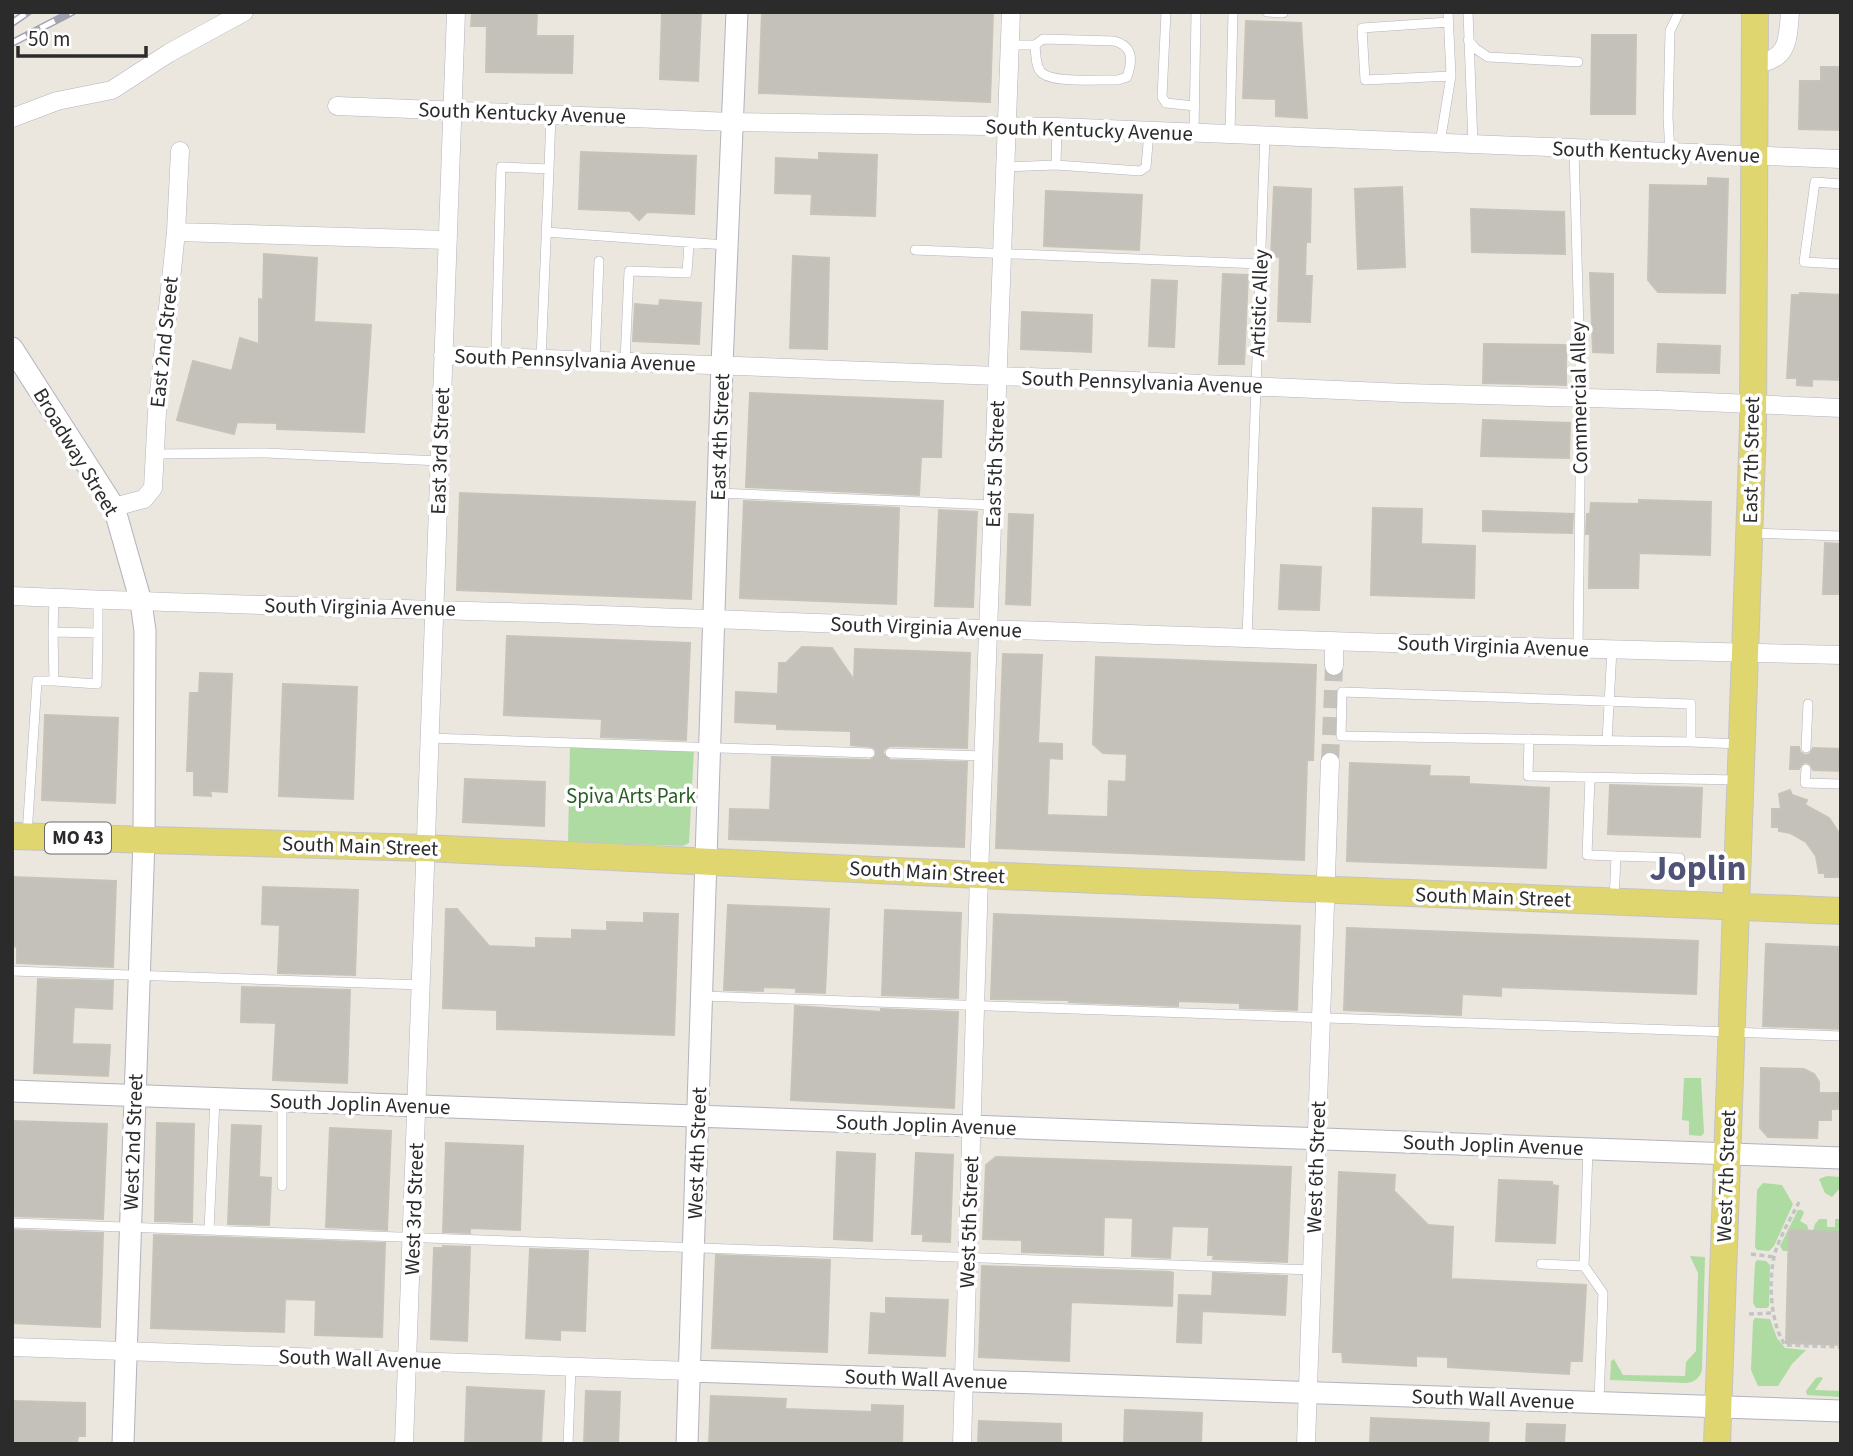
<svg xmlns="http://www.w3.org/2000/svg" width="1853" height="1456" font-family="'Source Sans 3',sans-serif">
<rect width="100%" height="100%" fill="#ebe7df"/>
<path fill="#addba2" d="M 570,746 L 694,750 L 689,843 L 683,846 L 568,842 Z
M 1684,1078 L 1701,1078 L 1704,1133 L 1701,1136 L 1689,1135 L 1689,1121 L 1682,1120 Z
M 1827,1176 L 1841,1177 L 1841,1187 L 1832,1197 L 1825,1193 L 1819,1179 Z
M 1763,1183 L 1782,1185 L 1793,1204 L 1774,1246 L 1769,1251 L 1757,1250 L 1755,1247 L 1757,1190 Z
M 1798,1210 L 1802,1210 L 1804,1213 L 1800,1221 L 1807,1225 L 1809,1231 L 1789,1230 L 1788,1251 L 1783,1251 L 1780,1246 Z
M 1819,1219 L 1827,1219 L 1827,1227 L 1835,1227 L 1835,1219 L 1841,1219 L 1841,1232 L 1813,1231 L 1815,1224 Z
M 1690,1256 L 1705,1257 L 1702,1370 C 1700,1378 1695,1382 1686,1383 L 1610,1380 L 1611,1361 L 1614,1359 L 1623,1375 L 1685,1376 L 1686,1362 L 1696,1351 L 1698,1273 Z
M 1757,1260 L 1766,1261 L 1770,1265 L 1769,1306 L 1767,1308 L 1756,1308 L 1753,1303 L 1755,1263 Z
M 1755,1318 L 1770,1319 L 1777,1338 L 1785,1348 L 1806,1350 L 1792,1364 L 1778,1386 L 1758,1386 L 1751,1370 L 1753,1321 Z
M 1820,1377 L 1823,1378 L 1815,1390 L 1841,1391 L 1841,1397 L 1807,1395 L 1806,1391 L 1816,1378 Z"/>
<path fill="#c4c1ba" stroke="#c6c3b8" stroke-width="2" d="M 472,12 L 537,12 L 536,36 L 573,36 L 572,73 L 486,72 L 487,26 L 471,26 Z
M 662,12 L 701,12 L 698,81 L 660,79 Z
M 762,12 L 993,12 L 990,102 L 759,93 Z
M 1246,21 L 1301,23 L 1307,118 L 1276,116 L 1276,99 L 1243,98 Z
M 1592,35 L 1636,35 L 1635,114 L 1591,114 Z
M 1821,67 L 1841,67 L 1841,130 L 1799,129 L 1800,81 L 1821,81 Z
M 581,152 L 696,156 L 694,214 L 647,212 L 639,220 L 630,211 L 579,209 Z
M 819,153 L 877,155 L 875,216 L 811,214 L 812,194 L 775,193 L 776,158 L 819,160 Z
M 1708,178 L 1728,179 L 1725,293 L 1658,292 L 1648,280 L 1650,185 L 1708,186 Z
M 1274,187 L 1311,189 L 1310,242 L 1306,242 L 1305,276 L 1312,276 L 1310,322 L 1278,321 L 1280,257 L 1271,256 Z
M 1402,187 L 1405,267 L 1358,269 L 1355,189 Z
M 1046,191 L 1142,195 L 1139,250 L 1044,246 Z
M 1471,209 L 1564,212 L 1565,254 L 1472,252 Z
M 264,254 L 317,258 L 314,322 L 371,325 L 364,432 L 277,429 L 277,423 L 237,422 L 234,434 L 177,420 L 193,361 L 232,371 L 240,338 L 259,344 L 259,299 L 263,300 Z
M 793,256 L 829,258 L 827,349 L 790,348 Z
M 1590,273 L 1613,274 L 1613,353 L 1593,352 Z
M 1223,274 L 1248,275 L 1244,364 L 1219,364 Z
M 1152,280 L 1177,281 L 1174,347 L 1149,346 Z
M 1800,293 L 1841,295 L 1841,380 L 1812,379 L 1812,386 L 1797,385 L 1797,378 L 1787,378 L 1792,295 L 1800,295 Z
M 660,300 L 701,303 L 699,344 L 633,341 L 635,304 L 659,306 Z
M 1022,312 L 1092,315 L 1091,352 L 1021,349 Z
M 1484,344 L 1566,345 L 1566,385 L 1483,383 Z
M 1658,344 L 1720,346 L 1719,373 L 1657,372 Z
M 750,393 L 943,401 L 941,457 L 921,457 L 919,495 L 746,487 Z
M 1483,420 L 1570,423 L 1569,458 L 1481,456 Z
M 460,493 L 695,502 L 691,599 L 457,590 Z
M 1639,500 L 1711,502 L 1710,555 L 1639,553 L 1638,588 L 1589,588 L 1590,534 L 1586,534 L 1587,514 L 1590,514 L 1591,503 L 1639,504 Z
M 744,501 L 899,508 L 896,604 L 740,598 Z
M 1373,508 L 1422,509 L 1421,544 L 1475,546 L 1474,598 L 1371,595 Z
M 939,510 L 977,512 L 973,607 L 935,606 Z
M 1483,511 L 1573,514 L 1572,533 L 1483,531 Z
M 1009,514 L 1033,515 L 1030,605 L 1006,604 Z
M 1825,543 L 1841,544 L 1841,594 L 1823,594 Z
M 1281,565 L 1321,567 L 1319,610 L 1279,609 Z
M 507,636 L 690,643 L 686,740 L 601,737 L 602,719 L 504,715 Z
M 802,647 L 832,648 L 854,680 L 855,649 L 970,653 L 967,748 L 890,746 L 884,749 L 883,753 L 890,760 L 967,762 L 964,847 L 729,839 L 730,809 L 770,810 L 772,757 L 870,760 L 876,756 L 876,750 L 873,747 L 851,745 L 851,731 L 777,729 L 777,724 L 735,722 L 736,692 L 778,694 L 779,663 L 786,663 Z
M 1003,654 L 1042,655 L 1038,743 L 1062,744 L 1062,759 L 1049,758 L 1047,815 L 1108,817 L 1109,781 L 1126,782 L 1127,754 L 1103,753 L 1093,744 L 1096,657 L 1316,665 L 1313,760 L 1307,760 L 1304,860 L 996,848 Z
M 200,673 L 232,674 L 227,792 L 210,791 L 211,796 L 194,795 L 194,771 L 187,771 L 190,693 L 199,693 Z
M 283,684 L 357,687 L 353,799 L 279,796 Z
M 45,715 L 118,718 L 115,803 L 42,800 Z
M 1791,747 L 1799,747 L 1800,752 L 1805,755 L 1810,754 L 1813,748 L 1841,749 L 1841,771 L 1813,770 L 1810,764 L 1806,762 L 1801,765 L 1799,769 L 1790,769 Z
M 1350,763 L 1430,766 L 1429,776 L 1469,777 L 1469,784 L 1549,788 L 1546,868 L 1347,861 Z
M 465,779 L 545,782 L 544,826 L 463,822 Z
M 1610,785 L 1702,788 L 1700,837 L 1608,834 Z
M 1790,790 L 1792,795 L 1807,800 L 1805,805 L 1829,818 L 1841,836 L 1841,877 L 1825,877 L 1825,873 L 1819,873 L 1816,856 L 1806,842 L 1790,833 L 1779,831 L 1779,827 L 1772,827 L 1772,809 L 1781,809 L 1779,794 Z
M 12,877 L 116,881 L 113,967 L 17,963 L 17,947 L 12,946 Z
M 263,887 L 358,890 L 355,975 L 278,973 L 280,925 L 262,924 Z
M 728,905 L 829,909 L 825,993 L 796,992 L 796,988 L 763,987 L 763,991 L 724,990 Z
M 446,909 L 457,909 L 489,946 L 536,948 L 536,938 L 572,939 L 572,930 L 607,931 L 607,922 L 644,923 L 644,913 L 678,914 L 674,1035 L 497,1029 L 497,1010 L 443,1008 Z
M 885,910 L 961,913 L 958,998 L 882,995 Z
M 994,914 L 1300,926 L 1297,1010 L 1240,1008 L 1240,1003 L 1178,1001 L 1178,1006 L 1069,1002 L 1069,1000 L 991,999 Z
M 1347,928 L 1698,941 L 1696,994 L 1501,987 L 1501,996 L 1462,994 L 1461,1015 L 1344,1010 Z
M 1766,944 L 1841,947 L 1841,1029 L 1763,1026 Z
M 38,979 L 113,981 L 112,1009 L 74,1007 L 72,1044 L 110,1045 L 108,1076 L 34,1073 Z
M 242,987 L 350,990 L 347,1083 L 273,1080 L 276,1023 L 241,1022 Z
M 795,1006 L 881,1012 L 881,1009 L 958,1012 L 954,1108 L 791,1100 Z
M 1761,1068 L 1804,1069 L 1814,1074 L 1819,1082 L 1819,1093 L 1841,1093 L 1841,1109 L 1831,1109 L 1831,1120 L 1818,1120 L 1817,1138 L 1768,1137 L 1760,1128 Z
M 12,1121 L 107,1124 L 103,1219 L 12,1216 Z
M 157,1123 L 194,1124 L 192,1222 L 155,1221 Z
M 232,1125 L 261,1126 L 259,1177 L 271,1178 L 269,1225 L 228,1224 Z
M 330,1128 L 391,1131 L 387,1230 L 326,1227 Z
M 446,1143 L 523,1146 L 520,1230 L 470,1228 L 470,1233 L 443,1232 Z
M 837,1152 L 875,1154 L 872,1241 L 834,1239 Z
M 916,1153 L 953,1155 L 950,1242 L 923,1241 L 923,1234 L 912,1234 Z
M 996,1157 L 1291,1167 L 1287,1262 L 1213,1259 L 1214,1255 L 1208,1255 L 1209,1227 L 1172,1226 L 1170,1258 L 1132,1256 L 1133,1218 L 1104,1217 L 1103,1255 L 1022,1252 L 1022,1240 L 983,1239 L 986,1165 Z
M 1339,1172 L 1395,1175 L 1394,1191 L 1428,1225 L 1453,1227 L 1451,1279 L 1586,1285 L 1582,1361 L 1570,1361 L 1569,1374 L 1448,1367 L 1448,1357 L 1416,1356 L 1416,1366 L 1343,1362 L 1342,1352 L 1333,1352 Z
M 1499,1180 L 1552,1182 L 1552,1185 L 1558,1186 L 1555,1243 L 1496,1241 Z
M 12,1230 L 103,1233 L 100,1327 L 12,1323 Z
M 1789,1230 L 1841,1232 L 1841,1345 L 1786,1343 Z
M 154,1235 L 385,1243 L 382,1337 L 315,1335 L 316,1300 L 285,1299 L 284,1332 L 151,1328 Z
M 443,1246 L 470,1247 L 467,1341 L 431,1339 L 434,1248 L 443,1248 Z
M 530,1249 L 588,1251 L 585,1331 L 560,1330 L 560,1340 L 526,1338 Z
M 716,1255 L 830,1260 L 827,1352 L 712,1348 Z
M 982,1266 L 1170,1272 L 1173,1273 L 1172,1306 L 1071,1302 L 1069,1361 L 979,1357 Z
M 1213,1273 L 1287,1276 L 1285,1315 L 1202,1311 L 1201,1343 L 1177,1342 L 1179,1295 L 1212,1296 Z
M 886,1298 L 948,1300 L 945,1356 L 869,1353 L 871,1313 L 886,1314 Z
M 467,1387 L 544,1391 L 541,1444 L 465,1444 Z
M 586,1391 L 620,1392 L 618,1444 L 584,1444 Z
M 711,1396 L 786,1399 L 785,1409 L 872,1412 L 872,1405 L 903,1406 L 902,1444 L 709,1444 Z
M 12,1401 L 85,1403 L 85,1436 L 78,1436 L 77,1444 L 12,1444 Z
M 1125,1410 L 1202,1413 L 1201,1444 L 1124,1444 Z
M 1371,1418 L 1489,1423 L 1488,1444 L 1370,1444 Z
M 979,1421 L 1061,1424 L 1061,1444 L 978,1444 Z
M 1527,1424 L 1565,1425 L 1564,1444 L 1526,1444 Z"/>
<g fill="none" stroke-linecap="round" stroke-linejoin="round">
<path stroke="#c5c1bb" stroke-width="18" stroke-dasharray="18 9" stroke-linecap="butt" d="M 1330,762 L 1334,666"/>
<g stroke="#b2b3bd" stroke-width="10">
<path id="service" d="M 1166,12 L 1162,97 L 1166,103 L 1195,106
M 1267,12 L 1283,13
M 1468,12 L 1473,145
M 1449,22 L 1362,28 L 1365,80 L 1451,76
M 1468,40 L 1476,49 L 1488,57 L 1578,62
M 1010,45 L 1035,45 C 1036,53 1035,65 1041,72 C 1052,84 1101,79 1118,80 L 1127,77 C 1133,59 1133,46 1114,41 L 1043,39 L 1035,45
M 1194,133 L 1196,12
M 1230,134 L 1233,12
M 1440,143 L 1451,76 L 1448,12
M 1574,149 L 1581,403 L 1578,648
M 1670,153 L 1668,117 L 1670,31 L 1679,12
M 1056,165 L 1057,127
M 1005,167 L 1056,165 L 1140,171 L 1146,167 L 1149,132
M 1841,184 L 1815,182 L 1804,262 L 1841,264
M 546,232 L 726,245
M 915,250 L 1260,264
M 496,357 L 501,167 L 549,169 L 551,114
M 541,359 L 549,169
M 595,360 L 599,261
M 625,361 L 629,271 L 687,273 L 689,243
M 155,454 L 266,453 L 440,461
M 719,493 L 993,505
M 1751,533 L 1841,536
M 53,632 L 54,598
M 98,633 L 98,600
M 1247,638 L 1265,135
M 1342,692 L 1691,704 L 1691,742 L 1341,736 Z
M 430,738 L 870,753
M 1529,739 L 1528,776 L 1738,780
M 1607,741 L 1612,649
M 1691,742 L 1740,744
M 1806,748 L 1808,704
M 890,753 L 984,756
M 1806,769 L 1805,783 L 1841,784
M 1590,777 L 1587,855 L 1616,856 L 1614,901
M 27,835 L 37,681 L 54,681 L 53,632 L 98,633 L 97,684 L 54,681
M 1616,856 L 1680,858
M 12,971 L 422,985
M 703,996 L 1841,1036
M 282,1101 L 282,1186
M 1588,1149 L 1584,1266 L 1603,1293 L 1599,1401
M 12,1223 L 1313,1270
M 209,1230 L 215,1099
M 1541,1264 L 1584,1266
M 568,1444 L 571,1366"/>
</g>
<g stroke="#b2b3bd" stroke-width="19">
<path id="minor" d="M 1755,64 C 1788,60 1788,41 1790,12
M 337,106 L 732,122 L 1057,127 L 1841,159
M 12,118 L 57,101 L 112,90 L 169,53 L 244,12
M 176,232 L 448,240
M 443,355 L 1133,381
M 1658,400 L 1841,408
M 114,507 L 144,499 L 153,488 L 157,412 L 176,232 L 180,151
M 12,596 C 208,605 404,608 600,615 C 1014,630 1427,646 1841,655
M 1334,666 L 1334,641
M 12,1347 L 690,1371
M 404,1444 L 456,12
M 962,1444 L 979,875 L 1011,12
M 1306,1444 L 1330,762"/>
</g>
<g stroke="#b2b3bd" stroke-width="23">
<path id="tertiary" d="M 12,348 L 114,507 L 141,602 L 145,631 L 144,840 L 123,1444
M 12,1091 L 1841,1158
M 690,1371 L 1841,1411
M 687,1444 L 722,365 L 737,12"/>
</g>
<g stroke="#c4c4c4" stroke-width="28">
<path id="primary" d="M 12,836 L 425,848 L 979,875 L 1841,911
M 1717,1444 L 1753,427 L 1755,12"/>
</g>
<path stroke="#c4c4c4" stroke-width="3.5" stroke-dasharray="5 3.5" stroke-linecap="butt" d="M 1799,1202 C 1791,1218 1780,1236 1775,1253 C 1768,1279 1770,1323 1785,1345 L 1841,1347
M 1751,1254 L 1774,1257
M 1749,1314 L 1774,1313"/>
<use href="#service" stroke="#fff" stroke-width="9"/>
<use href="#minor" stroke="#fff" stroke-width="18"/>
<use href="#tertiary" stroke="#fff" stroke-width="21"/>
<use href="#primary" stroke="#e0d66f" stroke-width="26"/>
<g stroke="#a2a2b3" stroke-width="8">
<path id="rail" d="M 12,23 L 28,12
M 12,43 L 72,12"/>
</g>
<use href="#rail" stroke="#fff" stroke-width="5" stroke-dasharray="16" stroke-linecap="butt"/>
<g stroke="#b2b3bd" stroke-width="19" stroke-linecap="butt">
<path id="minor-bridge" d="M 1133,381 L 1405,393 L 1658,400"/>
</g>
<use href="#minor-bridge" stroke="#fff" stroke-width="18"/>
</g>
<g text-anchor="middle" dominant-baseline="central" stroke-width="7" stroke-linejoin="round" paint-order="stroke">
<rect fill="#fff" stroke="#6b6b6b" stroke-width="2" x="45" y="822.5" width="66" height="31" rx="5"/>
<g font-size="19" font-weight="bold" fill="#2b2b2b">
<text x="78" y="838">MO 43</text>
</g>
<g font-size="21" fill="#2b2b2b" stroke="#fff">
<text transform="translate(522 113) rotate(2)">South Kentucky Avenue</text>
<text transform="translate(1089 130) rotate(2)">South Kentucky Avenue</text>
<text transform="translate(1656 152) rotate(2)">South Kentucky Avenue</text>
<text transform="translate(1259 303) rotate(-88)">Artistic Alley</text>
<text transform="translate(164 342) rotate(-84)">East 2nd Street</text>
<text transform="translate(575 360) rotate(2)">South Pennsylvania Avenue</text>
<text transform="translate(1142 382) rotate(2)">South Pennsylvania Avenue</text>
<text transform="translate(1579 398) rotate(-91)">Commercial Alley</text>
<text transform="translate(720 437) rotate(-88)">East 4th Street</text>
<text transform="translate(440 451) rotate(-88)">East 3rd Street</text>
<text transform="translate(76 452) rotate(59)">Broadway Street</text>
<text transform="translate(1751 460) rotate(-89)">East 7th Street</text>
<text transform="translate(995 464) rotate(-88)">East 5th Street</text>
<text transform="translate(360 607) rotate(1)">South Virginia Avenue</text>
<text transform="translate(926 627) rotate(2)">South Virginia Avenue</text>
<text transform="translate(1493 646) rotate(2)">South Virginia Avenue</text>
<text transform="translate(360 846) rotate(2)">South Main Street</text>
<text transform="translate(927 872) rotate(3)">South Main Street</text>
<text transform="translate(1493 897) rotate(2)">South Main Street</text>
<text transform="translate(360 1104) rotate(2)">South Joplin Avenue</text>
<text transform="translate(926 1125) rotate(2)">South Joplin Avenue</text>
<text transform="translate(133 1142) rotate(-88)">West 2nd Street</text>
<text transform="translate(1493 1145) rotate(2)">South Joplin Avenue</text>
<text transform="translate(697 1153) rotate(-88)">West 4th Street</text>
<text transform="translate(1316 1167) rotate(-88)">West 6th Street</text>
<text transform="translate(1726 1176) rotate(-88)">West 7th Street</text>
<text transform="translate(414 1209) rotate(-88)">West 3rd Street</text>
<text transform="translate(969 1222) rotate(-88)">West 5th Street</text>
<text transform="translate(360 1359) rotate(2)">South Wall Avenue</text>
<text transform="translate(926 1379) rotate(2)">South Wall Avenue</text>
<text transform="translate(1493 1399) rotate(2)">South Wall Avenue</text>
</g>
<g font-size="21" fill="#275f23" stroke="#fff">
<text x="631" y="796">Spiva Arts Park</text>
</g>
<g font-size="35" font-weight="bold" fill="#505276" stroke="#fff">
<text x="1698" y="869">Joplin</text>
</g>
</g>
<rect width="1853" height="1456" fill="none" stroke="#2b2b2b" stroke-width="28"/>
<path d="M18 46v10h128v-10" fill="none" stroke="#2b2b2b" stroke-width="3.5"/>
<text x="28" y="46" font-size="21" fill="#2b2b2b" stroke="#ffffff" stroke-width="5" paint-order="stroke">50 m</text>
</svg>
